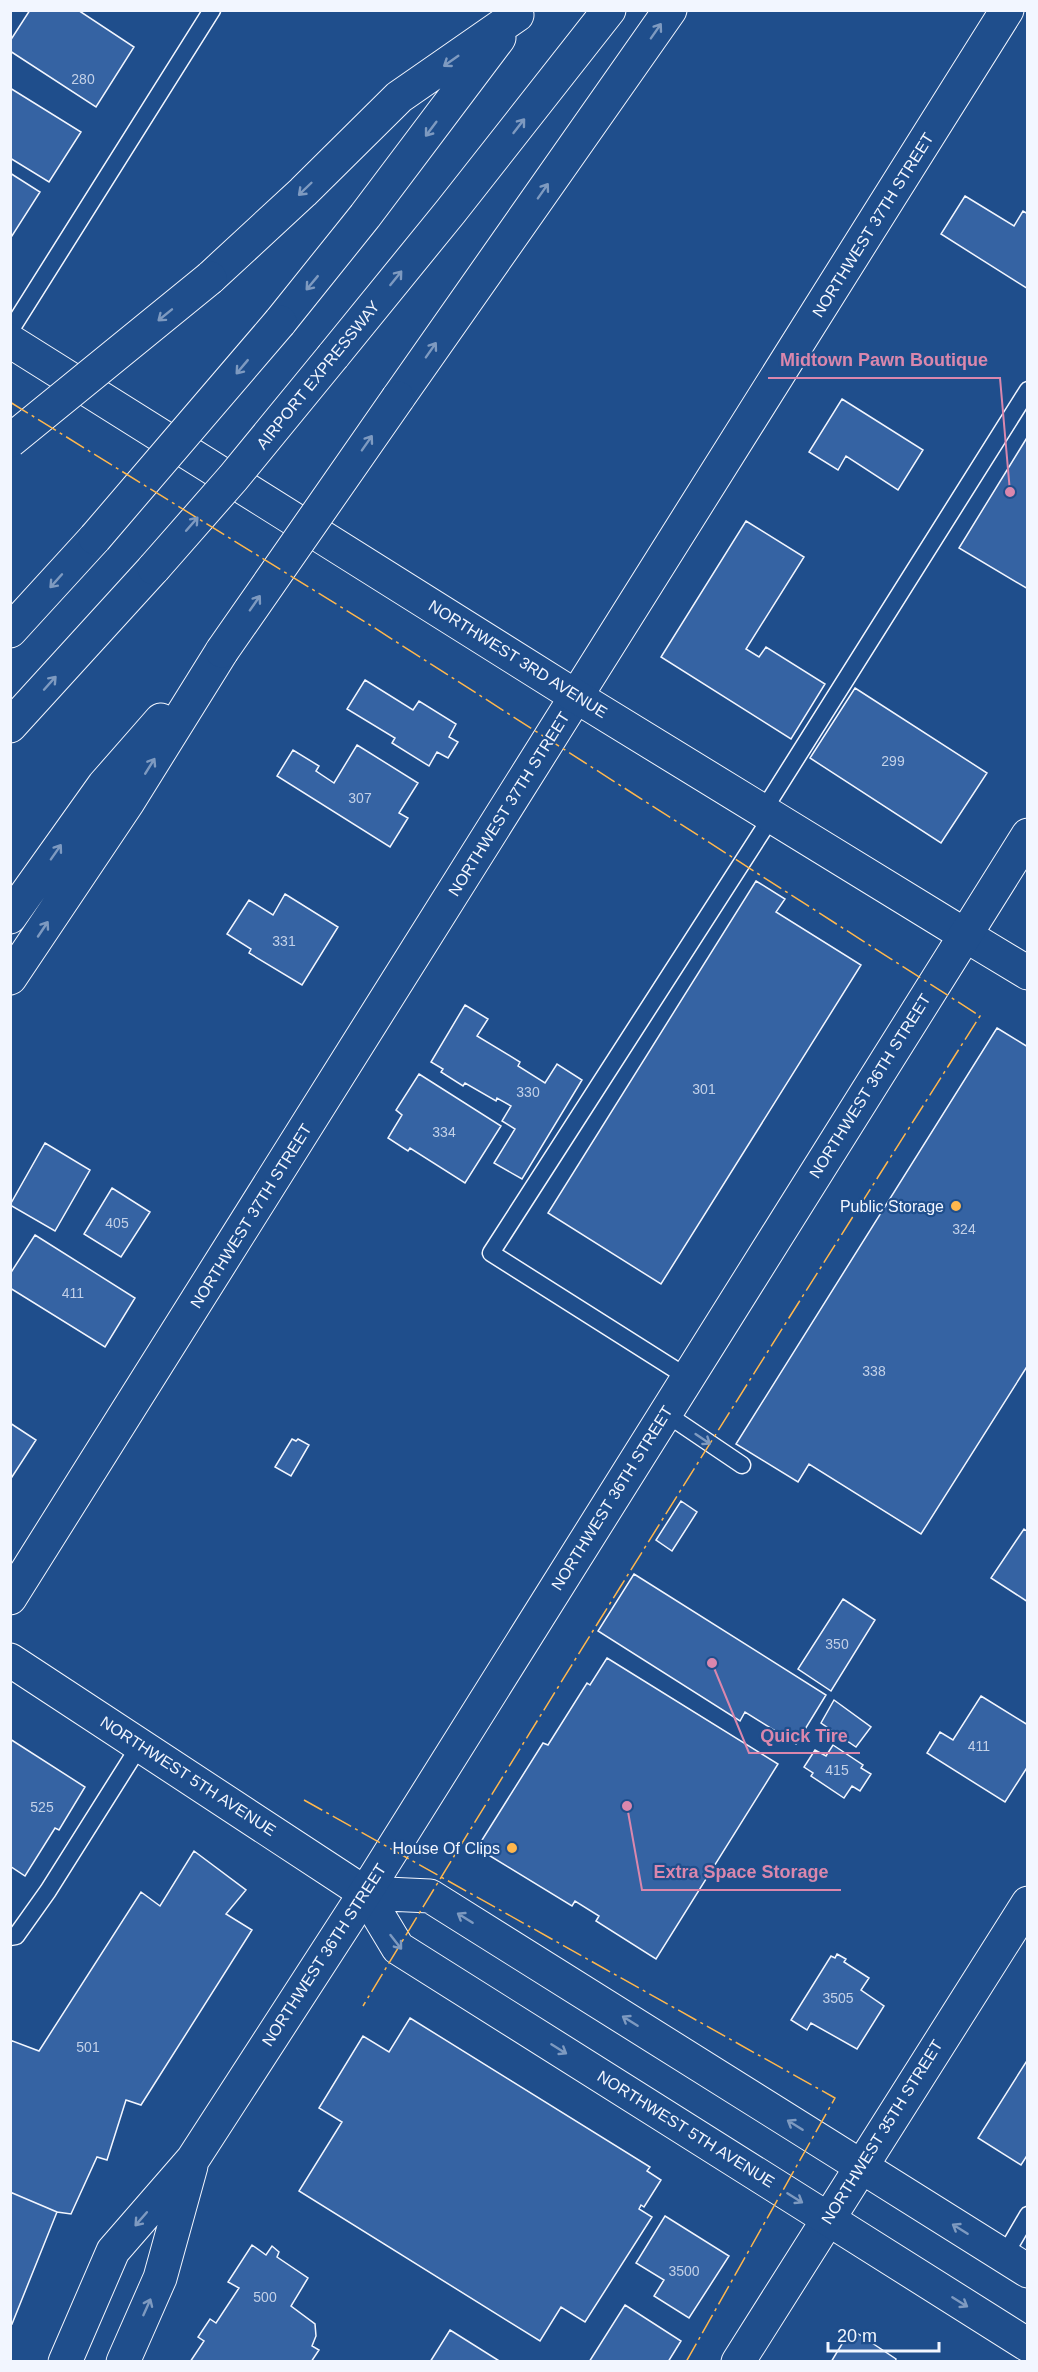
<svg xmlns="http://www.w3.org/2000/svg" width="1038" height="2372" font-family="Arial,sans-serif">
<rect width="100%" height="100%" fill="#1f4e8c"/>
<path fill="#3563a3" stroke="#f2f6ff" stroke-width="1.5" d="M 30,10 L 78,10 L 134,47 L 96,107 L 10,51 L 10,41 Z
M 10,88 L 81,132 L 49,182 L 10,158 Z
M 10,173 L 40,192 L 10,239 Z
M 965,196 L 1014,226 L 1023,211 L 1028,214 L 1028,289 L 941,234 Z
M 842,399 L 923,450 L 898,490 L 846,456 L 838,470 L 809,452 Z
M 1028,436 L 1028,589 L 959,548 Z
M 746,521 L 804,557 L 746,649 L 759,657 L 766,647 L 825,684 L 791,739 L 661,657 Z
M 365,680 L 413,710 L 419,701 L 456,724 L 449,737 L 458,742 L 448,758 L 437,752 L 429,766 L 392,743 L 395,738 L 347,709 Z
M 855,688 L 987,773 L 941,843 L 810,758 Z
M 357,745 L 418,783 L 399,813 L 408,818 L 390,847 L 277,776 L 293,750 L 319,766 L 316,771 L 334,783 Z
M 756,881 L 785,899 L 776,912 L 861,965 L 661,1284 L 548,1213 Z
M 285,894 L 338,927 L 302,985 L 249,953 L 251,949 L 227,934 L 249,900 L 273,915 Z
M 465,1005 L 488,1019 L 477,1036 L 520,1062 L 518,1066 L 545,1083 L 557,1064 L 582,1080 L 522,1179 L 494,1163 L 515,1129 L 502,1121 L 511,1106 L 497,1098 L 496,1101 L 465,1083 L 463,1086 L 441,1072 L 443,1069 L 431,1062 Z
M 997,1028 L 1028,1047 L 1028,1365 L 921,1534 L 809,1464 L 798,1482 L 736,1444 Z
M 419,1074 L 501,1126 L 465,1183 L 410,1148 L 408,1151 L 388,1138 L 402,1115 L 396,1110 Z
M 45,1143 L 90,1170 L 55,1231 L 10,1205 Z
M 112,1188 L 150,1212 L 121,1257 L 84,1234 Z
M 35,1235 L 135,1298 L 105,1347 L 10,1288 L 10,1274 Z
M 10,1423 L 36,1440 L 10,1480 Z
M 292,1439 L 296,1441 L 298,1439 L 309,1445 L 291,1476 L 275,1467 Z
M 681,1501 L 697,1512 L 672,1551 L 656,1540 Z
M 1024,1529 L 1028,1532 L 1028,1602 L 991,1578 Z
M 634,1574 L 826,1695 L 796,1744 L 745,1712 L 740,1721 L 598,1631 Z
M 843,1599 L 875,1620 L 831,1691 L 798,1669 Z
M 607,1658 L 778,1764 L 656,1959 L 596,1921 L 599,1916 L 575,1901 L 572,1906 L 477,1848 L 543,1743 L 548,1745 L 587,1683 L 590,1685 Z
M 981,1696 L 1028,1725 L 1028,1766 L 1005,1802 L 927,1753 L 940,1732 L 953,1740 Z
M 834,1700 L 871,1727 L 856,1747 L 821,1723 Z
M 10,1739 L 85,1787 L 59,1830 L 55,1828 L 25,1876 L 10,1866 Z
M 833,1745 L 863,1765 L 861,1768 L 871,1774 L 860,1791 L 852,1786 L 844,1798 L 811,1776 L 813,1773 L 804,1767 L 815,1750 L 826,1756 Z
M 194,1851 L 246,1890 L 226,1914 L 252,1930 L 141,2105 L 126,2100 L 107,2160 L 97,2157 L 71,2214 L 57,2212 L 10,2192 L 10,2040 L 39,2051 L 141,1892 L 160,1906 Z
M 837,1954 L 846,1959 L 844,1962 L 869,1978 L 861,1990 L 884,2006 L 857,2049 L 811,2023 L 807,2030 L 791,2020 L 831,1956 L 835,1958 Z
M 410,2018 L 650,2167 L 647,2171 L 661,2180 L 644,2207 L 641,2205 L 639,2209 L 652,2217 L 585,2322 L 561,2307 L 540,2341 L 299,2191 L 342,2122 L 319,2108 L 363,2036 L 389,2052 Z
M 1028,2059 L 1028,2154 L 1021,2165 L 978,2138 Z
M 10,2192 L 57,2212 L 12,2324 L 10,2323 Z
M 665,2216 L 729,2256 L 689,2318 L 654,2296 L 664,2280 L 636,2263 Z
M 252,2245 L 266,2255 L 272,2246 L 279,2252 L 277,2257 L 308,2278 L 291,2306 L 315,2324 L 316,2336 L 312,2346 L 319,2350 L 311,2362 L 190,2362 L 204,2341 L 198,2337 L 210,2319 L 216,2323 L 239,2288 L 228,2282 Z
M 625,2305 L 681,2341 L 668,2362 L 589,2362 Z
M 851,2329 L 896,2359 L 895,2362 L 831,2362 Z
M 450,2330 L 501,2362 L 430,2362 Z"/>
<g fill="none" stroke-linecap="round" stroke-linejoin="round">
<g stroke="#f2f6ff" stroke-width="19">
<path id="lane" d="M 10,331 L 212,10
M 763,811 L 1028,390
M 687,1377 L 491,1253 L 772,816
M 665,1413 L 742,1465
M 10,1937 L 16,1936 L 48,1891 L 140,1745
M 1004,2256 L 1028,2215"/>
</g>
<g stroke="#f2f6ff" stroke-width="35">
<path id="street" d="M 965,935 L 1028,973
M 10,1598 L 1007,10
M 10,1660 L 365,1893
M 738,2362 L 1028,1903"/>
</g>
<g stroke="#f2f6ff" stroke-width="35">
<path id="secondary" d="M 10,341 L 577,697 L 965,935
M 365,1893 L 398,1948 L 1028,2345
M 365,1893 L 430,1896 L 1028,2271"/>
</g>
<g stroke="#f2f6ff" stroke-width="35">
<path id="primary" d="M 65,2362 L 113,2251 L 193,2159 L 365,1893 L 1028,835
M 123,2362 L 160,2278 L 191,2166"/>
</g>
<g stroke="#f2f6ff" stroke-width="35">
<path id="highway" d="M 210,278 L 303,192 L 399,97 L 517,15
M 280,322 L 365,216 L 499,38
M 333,356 L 451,211 L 609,10
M 398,398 L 670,10
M 10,631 L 95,538
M 10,726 L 154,568
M 10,917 L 104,785 L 161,720
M 10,978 L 128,802 L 222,651"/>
</g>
<use href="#lane" stroke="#1f4e8c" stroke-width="16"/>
<use href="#street" stroke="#1f4e8c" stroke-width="33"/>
<use href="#secondary" stroke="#1f4e8c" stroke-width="33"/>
<use href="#primary" stroke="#1f4e8c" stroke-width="33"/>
<use href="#highway" stroke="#1f4e8c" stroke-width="33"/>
<g stroke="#f2f6ff" stroke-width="35" stroke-linecap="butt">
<path id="highway-bridge" d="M 10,441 L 210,278
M 95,538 L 280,322
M 154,568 L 233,478 L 333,356
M 222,651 L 398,398"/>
</g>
<use href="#highway-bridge" stroke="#1f4e8c" stroke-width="33"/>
<path stroke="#ffb74d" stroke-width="1.5" stroke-dasharray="21 4.5 3 4.5" stroke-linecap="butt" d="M 10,402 L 370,625 L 980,1016 C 772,1344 564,1673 363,2006
M 304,1800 L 835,2098 L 686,2362"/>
</g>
<defs><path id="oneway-shaft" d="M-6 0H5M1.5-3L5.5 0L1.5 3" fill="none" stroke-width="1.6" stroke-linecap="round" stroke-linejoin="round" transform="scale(1.5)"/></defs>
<g stroke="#7e9ac0">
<use href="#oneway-shaft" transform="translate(656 31) rotate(-55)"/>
<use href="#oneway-shaft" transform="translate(451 61) rotate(145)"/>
<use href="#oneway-shaft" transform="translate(519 126) rotate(-52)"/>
<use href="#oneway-shaft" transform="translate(431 129) rotate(127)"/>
<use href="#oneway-shaft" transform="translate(305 189) rotate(136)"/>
<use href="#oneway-shaft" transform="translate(543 191) rotate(-55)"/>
<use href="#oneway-shaft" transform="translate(396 278) rotate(-51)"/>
<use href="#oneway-shaft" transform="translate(312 283) rotate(130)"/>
<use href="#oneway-shaft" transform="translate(165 315) rotate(141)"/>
<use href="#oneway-shaft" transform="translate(431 350) rotate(-55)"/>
<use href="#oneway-shaft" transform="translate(242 367) rotate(130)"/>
<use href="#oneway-shaft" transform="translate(367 443) rotate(-55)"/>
<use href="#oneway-shaft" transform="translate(192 524) rotate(-49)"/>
<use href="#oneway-shaft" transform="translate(56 581) rotate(132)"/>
<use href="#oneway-shaft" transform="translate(255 603) rotate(-55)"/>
<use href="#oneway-shaft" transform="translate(50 683) rotate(-48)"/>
<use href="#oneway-shaft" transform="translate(150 766) rotate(-58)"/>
<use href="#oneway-shaft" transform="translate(56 852) rotate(-55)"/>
<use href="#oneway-shaft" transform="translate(43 929) rotate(-56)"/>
<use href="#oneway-shaft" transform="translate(703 1439) rotate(34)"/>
<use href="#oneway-shaft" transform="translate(465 1918) rotate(-148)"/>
<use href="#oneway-shaft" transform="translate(396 1942) rotate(52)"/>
<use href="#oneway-shaft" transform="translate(630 2021) rotate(-148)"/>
<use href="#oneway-shaft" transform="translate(559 2049) rotate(32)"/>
<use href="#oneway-shaft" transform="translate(795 2125) rotate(-148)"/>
<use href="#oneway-shaft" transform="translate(795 2198) rotate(32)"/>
<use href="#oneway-shaft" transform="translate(141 2219) rotate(131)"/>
<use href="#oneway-shaft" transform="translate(960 2229) rotate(-148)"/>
<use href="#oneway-shaft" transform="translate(960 2302) rotate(32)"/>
<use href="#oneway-shaft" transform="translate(147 2307) rotate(-66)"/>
</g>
<g fill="#ffb74d" stroke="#1f4e8c" stroke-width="2">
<circle cx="956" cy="1206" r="6"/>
<circle cx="512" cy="1848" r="6"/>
</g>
<g text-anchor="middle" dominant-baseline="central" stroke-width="4.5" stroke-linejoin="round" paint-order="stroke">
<g font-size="14" fill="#c3d1e8">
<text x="83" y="79">280</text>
<text x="893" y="761">299</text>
<text x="360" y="798">307</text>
<text x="284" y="941">331</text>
<text x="704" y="1089">301</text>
<text x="528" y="1092">330</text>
<text x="444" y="1132">334</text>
<text x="117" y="1223">405</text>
<text x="964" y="1229">324</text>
<text x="73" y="1293">411</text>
<text x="874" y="1371">338</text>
<text x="837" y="1644">350</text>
<text x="979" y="1746">411</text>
<text x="837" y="1770">415</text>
<text x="42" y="1807">525</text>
<text x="838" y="1998">3505</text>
<text x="88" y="2047">501</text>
<text x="684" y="2271">3500</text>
<text x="265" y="2297">500</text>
</g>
<g font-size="16" fill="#f2f6ff" stroke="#1f4e8c">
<text transform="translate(873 225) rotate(-58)">NORTHWEST 37TH STREET</text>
<text transform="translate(318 375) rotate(-51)">AIRPORT EXPRESSWAY</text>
<text transform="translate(518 659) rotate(32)">NORTHWEST 3RD AVENUE</text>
<text transform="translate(509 804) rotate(-58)">NORTHWEST 37TH STREET</text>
<text transform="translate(870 1086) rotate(-58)">NORTHWEST 36TH STREET</text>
<text transform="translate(251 1216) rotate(-58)">NORTHWEST 37TH STREET</text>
<text transform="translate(612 1498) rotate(-58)">NORTHWEST 36TH STREET</text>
<text transform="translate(188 1776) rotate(33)">NORTHWEST 5TH AVENUE</text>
<text transform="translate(324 1955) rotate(-57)">NORTHWEST 36TH STREET</text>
<text transform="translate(686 2129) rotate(32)">NORTHWEST 5TH AVENUE</text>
<text transform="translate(882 2132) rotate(-58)">NORTHWEST 35TH STREET</text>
</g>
<g font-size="16" fill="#f2f6ff" stroke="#1f4e8c" text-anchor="end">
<text x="944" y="1206">Public Storage</text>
<text x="500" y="1848">House Of Clips</text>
</g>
</g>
<path fill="none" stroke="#da87ad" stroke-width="2" d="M1010 492L1000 378H768M712 1663L749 1753H860M627 1806L642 1890H841"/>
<g fill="#da87ad" stroke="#1f4e8c" stroke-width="2">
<circle cx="1010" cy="492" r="6"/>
<circle cx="712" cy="1663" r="6"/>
<circle cx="627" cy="1806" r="6"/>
</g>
<g font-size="18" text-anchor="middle" font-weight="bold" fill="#da87ad" stroke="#1f4e8c" stroke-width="4.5" stroke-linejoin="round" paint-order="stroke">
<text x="884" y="366">Midtown Pawn Boutique</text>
<text x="804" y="1742">Quick Tire</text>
<text x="741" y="1878">Extra Space Storage</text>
</g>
<rect width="1038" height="2372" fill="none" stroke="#f2f6ff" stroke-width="24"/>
<path d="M828 2342v9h111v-9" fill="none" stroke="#f2f6ff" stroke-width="3"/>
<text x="837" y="2342" font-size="18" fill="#f2f6ff" stroke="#1f4e8c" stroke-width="4.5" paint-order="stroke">20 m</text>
</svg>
